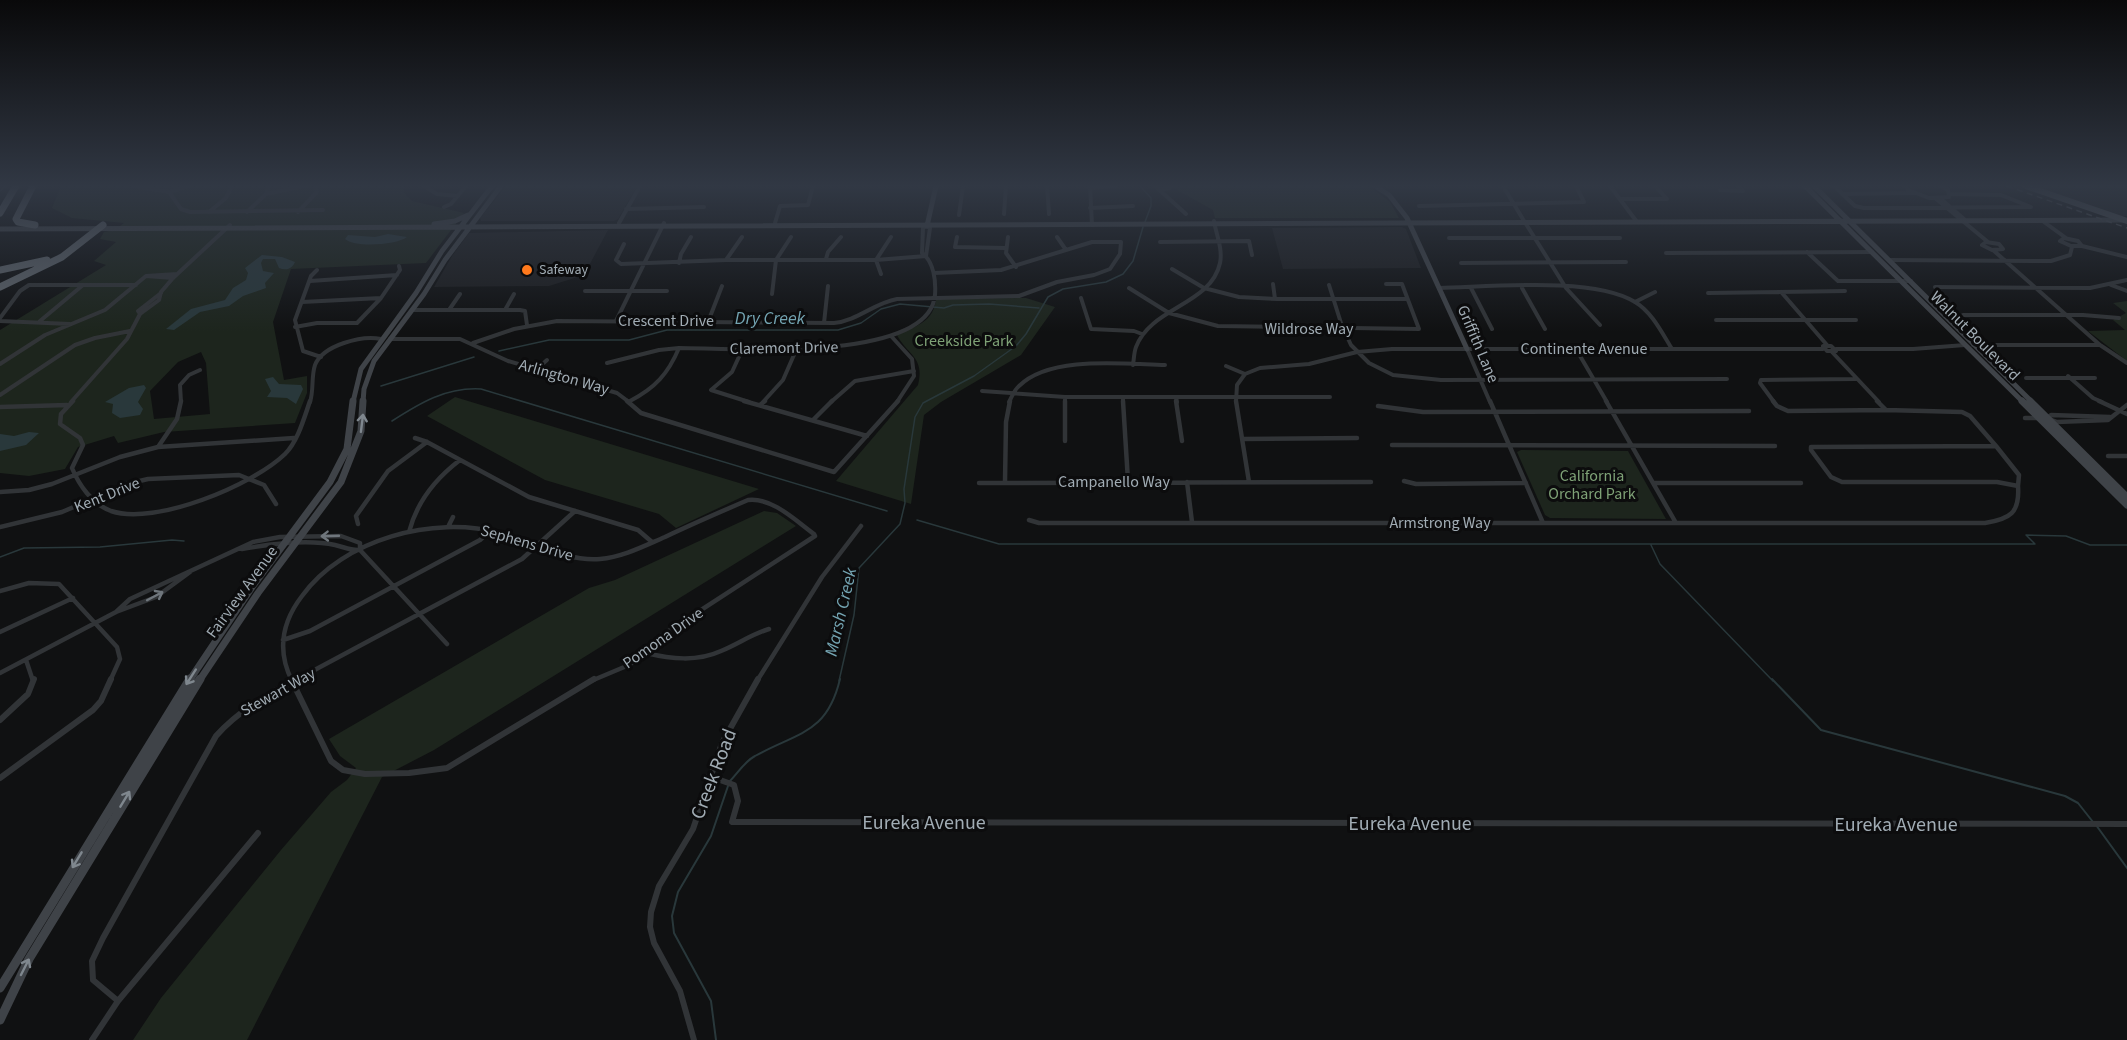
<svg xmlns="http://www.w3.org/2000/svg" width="2127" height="1040" font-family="'Source Sans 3',sans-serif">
<rect width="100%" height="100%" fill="#101112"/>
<path fill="#1c1d1f" d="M 506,186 L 637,186 L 618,219 L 614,221 L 481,221 L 480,218 Z
M 2031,186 L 2123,186 L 2127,188 L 2127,216 L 2118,216 Z
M 1402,227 L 1406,229 L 1421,268 L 1283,269 L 1272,228 Z
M 608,230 L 584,275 L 549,286 L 434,287 L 452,256 L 469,233 Z"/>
<path fill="#1d251d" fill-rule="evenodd" d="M 61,186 L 404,186 L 404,193 L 412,201 L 464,213 L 426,263 L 291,269 L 273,322 L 284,380 L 307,376 L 307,393 L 295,423 L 164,432 L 118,443 L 114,436 L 78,447 L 65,469 L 29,476 L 0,473 L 0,330 L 106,265 L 94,261 L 116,242 L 100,239 L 104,232 L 115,230 L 124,223 L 72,218 L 52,208 ZM 201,352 L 206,363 L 210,414 L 154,419 L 150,391 L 178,362 Z
M 1170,186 L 1369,186 L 1390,202 L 1399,218 L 1215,218 L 1213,210 Z
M 1026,298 L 1055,307 L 1021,355 L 941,402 L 924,415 L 911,504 L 836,481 L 918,385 C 925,357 908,356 897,335 C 916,326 934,322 936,299 Z
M 2127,301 L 2127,361 L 2088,331 L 2125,330 L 2113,320 L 2126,313 L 2113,303 Z
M 455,397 L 759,489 L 676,528 L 659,514 L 545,480 L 427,416 Z
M 1521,450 L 1628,451 L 1666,519 L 1550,518 L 1545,515 L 1517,452 Z
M 764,511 L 777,513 L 796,526 L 434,750 L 382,777 L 247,1040 L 133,1040 L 161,998 L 281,850 L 331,792 L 347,780 L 356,768 L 340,756 L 329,739 L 589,588 L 615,580 Z"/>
<path fill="#29383b" d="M 388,234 L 407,237 C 397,245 355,248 345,239 L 348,235 L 375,237 Z
M 262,255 L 282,257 L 295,262 C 292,269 286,271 279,268 L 275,259 L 263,259 L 261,263 L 263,271 L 274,273 L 265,283 L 266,288 L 243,296 L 229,306 L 200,312 L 174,330 L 166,329 L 191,309 L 225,300 L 233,288 L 246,280 L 248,273 L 245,268 Z
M 273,377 L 279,384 L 301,385 L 303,389 L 296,404 L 287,398 L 267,397 L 271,391 L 265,379 Z
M 144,385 L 146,388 L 138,402 L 143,409 L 140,415 L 120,418 L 112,413 L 113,404 L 105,402 L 129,388 Z
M 29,432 L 39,433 L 26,445 L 0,451 L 0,434 L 14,436 Z"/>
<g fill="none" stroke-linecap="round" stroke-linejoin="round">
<path stroke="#29383b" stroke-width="1.5" d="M 1140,186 L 1151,198 L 1151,206 L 1145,222
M 0,191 L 6,186
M 499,351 L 549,340 L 629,340 L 667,330 L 838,330 L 861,323 L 881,309 L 900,304 L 944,308 L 953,305 L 989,304 L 1039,308
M 381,386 L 474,357
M 392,421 C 420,403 446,387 481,389 L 887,511
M 917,520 L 999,544 L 2035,544 L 2026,535 L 2066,536 L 2090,545 L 2127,545
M 1651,545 L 1660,564 L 1773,681
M 0,557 L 24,548 L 100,547 L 172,540 L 184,541
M 839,681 L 854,615 L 859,568 L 900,524 L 905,503 L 904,489 L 915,417 L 923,403 L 974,376 L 1016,346 L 1026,334 L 1048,297 L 1063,289 L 1106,282 L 1123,274 L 1133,261 L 1143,227"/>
<path stroke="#29383b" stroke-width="2" d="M 1772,679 L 1821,730 L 2065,796 L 2078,803 L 2093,822
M 729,782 C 737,774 745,761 755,756 C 798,732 827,734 840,679
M 2096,825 L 2127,868
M 716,1040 L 711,1001 L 674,933 L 672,916 L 678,892 L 711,836 L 728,786"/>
<path stroke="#313437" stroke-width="4" d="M 133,186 L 169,192 L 181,209 L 190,212 L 323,210
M 424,186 L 437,194 L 458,196
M 1047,186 L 1049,214
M 1090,186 L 1092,225
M 1155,186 L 1186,214
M 1503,186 L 1524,221
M 1610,186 L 1637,222
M 1834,186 L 1855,206 L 1864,208 L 2031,207 L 2001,195 L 1949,194
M 1906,186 L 1908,190 L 1929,198 L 1949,197 L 1948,190 L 1940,186
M 1089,188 L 1116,186
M 1159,190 L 1170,188
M 1720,190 L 1743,191 L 1739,186
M 169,192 L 189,186
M 266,194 L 304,186
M 1842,194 L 1914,193
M 1935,198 L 1988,242
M 1620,199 L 1667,199 L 1655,186
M 1941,199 L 1964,219
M 1419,206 L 1584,202 L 1576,186
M 444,207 L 451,204 L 466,186
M 1090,208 L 1133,206
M 626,209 L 704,207
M 209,212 L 226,198 L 232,186
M 247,212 L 266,194 L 269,186
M 298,212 L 317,192 L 315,186
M 1004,214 L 1006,186
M 959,215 L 963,186
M 1529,222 L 1526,224 L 1566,288 L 1600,325
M 2044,222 L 2066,238
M 619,223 L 640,186
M 775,223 L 780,206 L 808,205 L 813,186
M 957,237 L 955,247 L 1005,248
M 1008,237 L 1006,253 L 1016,267
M 1057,237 L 1066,250
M 1449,238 L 1620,238
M 2064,238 L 2078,241 L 2082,246 L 2071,246 L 2060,241 Z
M 1160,242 L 1249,241 L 1252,255
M 1986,242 L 1999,244 L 2003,249 L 1992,250 L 1982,245 Z
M 624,244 L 616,260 L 621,264 L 726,260 L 876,260 L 926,256
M 2082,246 L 2127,257
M 1993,250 L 2100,345 L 2127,363
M 1807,252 L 1838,281 L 1911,281
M 1666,253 L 1872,252
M 926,256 L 930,228 L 927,226
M 826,259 L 828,252 L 841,237
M 726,260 L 742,237
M 1890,260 L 2051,261 L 2070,255 L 2072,247
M 679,263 L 681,254 L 691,237
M 1461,263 L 1626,262
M 1172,269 L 1204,288 L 1239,297 L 1277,299 L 1407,299
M 317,270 L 311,276 L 295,320 L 303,351 L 321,357
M 881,274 L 876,260 L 891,237
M 173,278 L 146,276 L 177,274
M 310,281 L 397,275
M 1273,284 L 1275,299
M 1329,285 L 1341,323 L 1351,345 L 1369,363 L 1393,375 L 1441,380 L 1727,379
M 2111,285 L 2127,291
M 1935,287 L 2090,288 L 2127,280
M 1129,288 L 1169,313 L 1218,326 L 1419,329 L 1402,284 L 1386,284
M 1439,288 C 1489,287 1593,276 1635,302 C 1652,312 1662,333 1672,349
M 1471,288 L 1492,329
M 1522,288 L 1545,329
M 585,291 L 667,291
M 1708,293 L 1845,291
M 1782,293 L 1827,345
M 772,294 L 776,260 L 791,237
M 1081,298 L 1091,329 L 1134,331 L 1142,334
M 302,302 L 381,298
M 1635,302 L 1655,292
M 412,310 L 520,310 L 525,311 L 527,325
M 449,310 L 460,294
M 505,310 L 514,294
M 140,314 L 138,311 L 161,293
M 1963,315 L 2083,315 L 2119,318
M 0,318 L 20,291 L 29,285 L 136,285
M 1716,320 L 1856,320
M 0,321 L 70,324
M 40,321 L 83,285
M 616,321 L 664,223
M 708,322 L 722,286
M 824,323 L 828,286
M 295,327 L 317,323 L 357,323 L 381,298 L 400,270 L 399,266
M 891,336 L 912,359 L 914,376 L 897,402
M 390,339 L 460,339 L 508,361 L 617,393 L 629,402
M 473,343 L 514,329 L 557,321 L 834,323 C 857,321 874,303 897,299 L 1019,296 L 1057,282 L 1094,275 L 1110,269 L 1120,254 L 1121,242 L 1092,242 L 1001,270 L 934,273
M 1973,345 L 2100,345
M 1823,346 L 1831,346 L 1836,351 L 1827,351 Z
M 743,348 L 732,372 L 711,390 L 749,402
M 1467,349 L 1490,402
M 1576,349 L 1607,402
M 1836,349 L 1913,349 L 1965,345
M 1832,352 L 1879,402
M 607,363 L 659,350 L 679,348 C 729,348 929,364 935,295 C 936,281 934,262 922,253 L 923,228 L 927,226
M 0,364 L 45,335 L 105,310 L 146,276
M 1133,365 C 1134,359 1134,352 1136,347 C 1151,307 1211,305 1220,263 C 1223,249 1216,234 1214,221
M 1226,366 L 1245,374
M 537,369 L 547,360
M 2068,376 L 2093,398 L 2102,402
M 2026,378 L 2095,378
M 982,391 L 1065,397 L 1330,397
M 0,395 L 75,345 L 95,338 L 130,331
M 1065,397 L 1065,402
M 1123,397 L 1123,402
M 1176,397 L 1177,402
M 630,401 C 655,388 668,374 679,348
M 71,402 L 127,339 L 140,314 L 159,300 L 161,292 L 173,278 L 230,225
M 181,402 L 180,385 L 189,375 L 200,370
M 310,402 C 314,390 311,377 315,365 C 323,345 362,335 381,339
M 763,402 L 783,380 L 797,348
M 831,402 L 855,381 L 914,371
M 1009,402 C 1012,397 1014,390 1019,386 C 1050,355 1124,364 1165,365
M 1236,402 L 1237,385 L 1245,374 L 1260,368 L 1309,364 L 1357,352 L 1392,349 L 1823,349
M 1774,402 L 1760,383 L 1761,380 L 1856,379"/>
<path stroke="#313437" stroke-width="4.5" d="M 73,401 L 61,414 L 60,424 L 80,438 L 83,445 L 72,468 C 79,485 92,504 111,511 C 155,526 253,485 285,454 C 298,441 304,418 310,401
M 627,401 L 641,413 L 834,472 L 898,401
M 744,401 L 867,436
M 1065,401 L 1065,441
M 1123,401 L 1128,481
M 1176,401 L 1182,441
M 1236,401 L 1249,482
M 1490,401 L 1543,523
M 1606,401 L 1676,523
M 1773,401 L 1777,406 L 1788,411 L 1886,410 L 1877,401
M 2099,401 L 2127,414
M 760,405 L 765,401
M 1378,406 L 1423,412 L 1749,411
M 0,407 L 67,405
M 1886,410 L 1962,412 L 1970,416 L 1996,446
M 2025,418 L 2047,418 L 2051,415 L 2110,417
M 2049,419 L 2057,422 L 2108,420 L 2127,405
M 813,420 L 832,401
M 415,438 L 427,442 L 529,497 L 638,530 L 652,542
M 1242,439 L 1357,438
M 1392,445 L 1775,446
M 1996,446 L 2019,475 L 2018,486 L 1997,482 L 1842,482 L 1831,477 L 1811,450 L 1811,447 Z
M 158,447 L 177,419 L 181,401
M 2108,456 L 2127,456
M 1005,481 L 1006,422 L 1010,401
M 1404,481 L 1416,484 L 1526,483
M 1187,482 L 1192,522
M 979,483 L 1371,482
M 1654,483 L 1801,483
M 0,492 L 29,490 L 52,484 L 120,457 L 158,447 L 294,438
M 1029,520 L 1039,523 L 1985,523 C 2010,519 2020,513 2018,486
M 358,524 L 356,516 L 388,471 L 427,442
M 449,525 L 453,517
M 0,527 L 62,512 L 127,484 L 148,479 L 239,475 L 264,485 L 276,504
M 409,532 C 417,501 435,479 460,460
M 242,549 C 270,544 307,539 335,545 C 344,547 349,550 358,550
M 0,591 L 29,583 L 59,584 L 117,647 L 120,659 L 110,681
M 116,612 L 130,599 L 253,542 L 280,537 L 341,536 L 360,543 L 360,550 L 447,644
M 0,632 L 73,598
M 283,640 L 310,631 L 480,540 L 490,531
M 646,653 C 671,659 697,662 721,651 C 738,644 752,634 769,629
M 26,660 L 33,681
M 0,673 L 116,612 L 156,597 L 190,572
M 292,681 C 277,651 282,622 302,596 C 343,539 434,515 499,533 C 530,542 569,562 600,559 C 623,557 644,546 665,537 C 692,524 720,512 748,500 C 772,497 796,521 814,534 L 815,536 L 661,636 L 646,653 L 629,665 L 591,681
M 294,681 L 522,559 L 575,511
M 757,681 L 822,577 L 861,526"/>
<path stroke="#313437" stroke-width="6" d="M 291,679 L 331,761 L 343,770 L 365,774 L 409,773 L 447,768 L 594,679
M 0,720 L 28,694 L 34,679
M 709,776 L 734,785 L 738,801 L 732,822 L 2127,824
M 0,778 L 93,710 L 101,701 L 111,679
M 118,1001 L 93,980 L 92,961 L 103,938 L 216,736 C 238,711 267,695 297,679
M 92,1040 L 118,1001 L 258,833
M 694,1040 L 680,991 L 654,943 L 650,927 L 651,912 L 659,886 L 693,829 L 722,743 L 758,679"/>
<path stroke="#3f4348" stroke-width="5" d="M 1375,186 L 1389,195 L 1407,218 L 1467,349
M 1805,186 L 2023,402
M 1814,186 L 2032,402
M 434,224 L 455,221 L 468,215
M 927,226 L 936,186
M 0,229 L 2124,220
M 353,402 L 361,369 L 416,293 L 442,251 L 492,186
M 363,402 L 364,389 L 374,361 L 424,294 L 445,260 L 501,186"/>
<path stroke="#3f4348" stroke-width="7" d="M 2022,401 L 2127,505
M 2030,401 L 2127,497
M 189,681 L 252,587 L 330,482 L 347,449 L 353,401
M 199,681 L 258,593 L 341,482 L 361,431 L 363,401"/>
<path stroke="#3f4348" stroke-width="9" d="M 0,988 L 190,679
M 0,1020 L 29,959 L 200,679"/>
<path stroke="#4d5257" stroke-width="6" d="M 2026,186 L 2127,221"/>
<path stroke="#5d6369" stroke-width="7" d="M 33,186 L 16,219 L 18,222 L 35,225
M 0,213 L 16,186
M 0,270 L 47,260
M 0,287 L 62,257 L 103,225"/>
<path stroke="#484c51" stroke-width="1.5" stroke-dasharray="6 4.5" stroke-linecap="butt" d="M 2007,186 L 2127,228"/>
</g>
<defs><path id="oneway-shaft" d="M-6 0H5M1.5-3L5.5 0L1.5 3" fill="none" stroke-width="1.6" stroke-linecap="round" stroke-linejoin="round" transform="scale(1.5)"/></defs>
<g stroke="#7f878e">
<use href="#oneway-shaft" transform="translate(362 423) rotate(-83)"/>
<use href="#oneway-shaft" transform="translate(191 677) rotate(123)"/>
<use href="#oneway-shaft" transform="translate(125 799) rotate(-59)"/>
<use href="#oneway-shaft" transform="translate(77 860) rotate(121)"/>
<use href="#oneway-shaft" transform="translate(25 967) rotate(-63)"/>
</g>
<g stroke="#6f767c">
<use href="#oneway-shaft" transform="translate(330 536) rotate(178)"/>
<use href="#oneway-shaft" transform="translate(155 596) rotate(-28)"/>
</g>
<linearGradient id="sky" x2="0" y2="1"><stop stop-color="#09090a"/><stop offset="0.56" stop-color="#313844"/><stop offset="1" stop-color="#313844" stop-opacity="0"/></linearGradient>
<rect width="2127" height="332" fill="url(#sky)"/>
<circle fill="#ff791c" stroke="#0c0c0d" stroke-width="2" cx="527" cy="270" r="6"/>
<g text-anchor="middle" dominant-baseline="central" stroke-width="6" stroke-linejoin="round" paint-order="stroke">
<g font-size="14" fill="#a1acb4" stroke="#0c0c0d" text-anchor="start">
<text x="539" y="270">Safeway</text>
</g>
<g font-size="16" fill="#a1acb4" stroke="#0c0c0d">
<text x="666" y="321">Crescent Drive</text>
<text x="1309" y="329">Wildrose Way</text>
<text transform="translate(1975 336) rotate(45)">Walnut Boulevard</text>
<text transform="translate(1478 344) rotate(67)">Griffith Lane</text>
<text transform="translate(784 348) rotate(-1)">Claremont Drive</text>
<text x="1584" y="349">Continente Avenue</text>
<text transform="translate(564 377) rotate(16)">Arlington Way</text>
<text x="1114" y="482">Campanello Way</text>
<text transform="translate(107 495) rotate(-22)">Kent Drive</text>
<text x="1440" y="523">Armstrong Way</text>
<text transform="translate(527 543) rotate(16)">Sephens Drive</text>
<text transform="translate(242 592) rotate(-54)">Fairview Avenue</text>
<text transform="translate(663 638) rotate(-35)">Pomona Drive</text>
<text transform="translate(278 692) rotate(-29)">Stewart Way</text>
</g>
<g font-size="16" fill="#7ea176" stroke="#0c0c0d">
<text x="964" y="341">Creekside Park</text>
<text x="1592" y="476">California<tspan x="1592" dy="18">Orchard Park</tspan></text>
</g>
<g font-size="18" font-style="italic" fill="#74a5b3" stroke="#0c0c0d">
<text x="770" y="318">Dry Creek</text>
<text transform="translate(841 612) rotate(-77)">Marsh Creek</text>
</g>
<g font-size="20" fill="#a1acb4" stroke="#0c0c0d">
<text transform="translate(714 774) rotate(-69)">Creek Road</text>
<text x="924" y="823">Eureka Avenue</text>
<text x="1410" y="824">Eureka Avenue</text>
<text x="1896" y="825">Eureka Avenue</text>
</g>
</g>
</svg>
